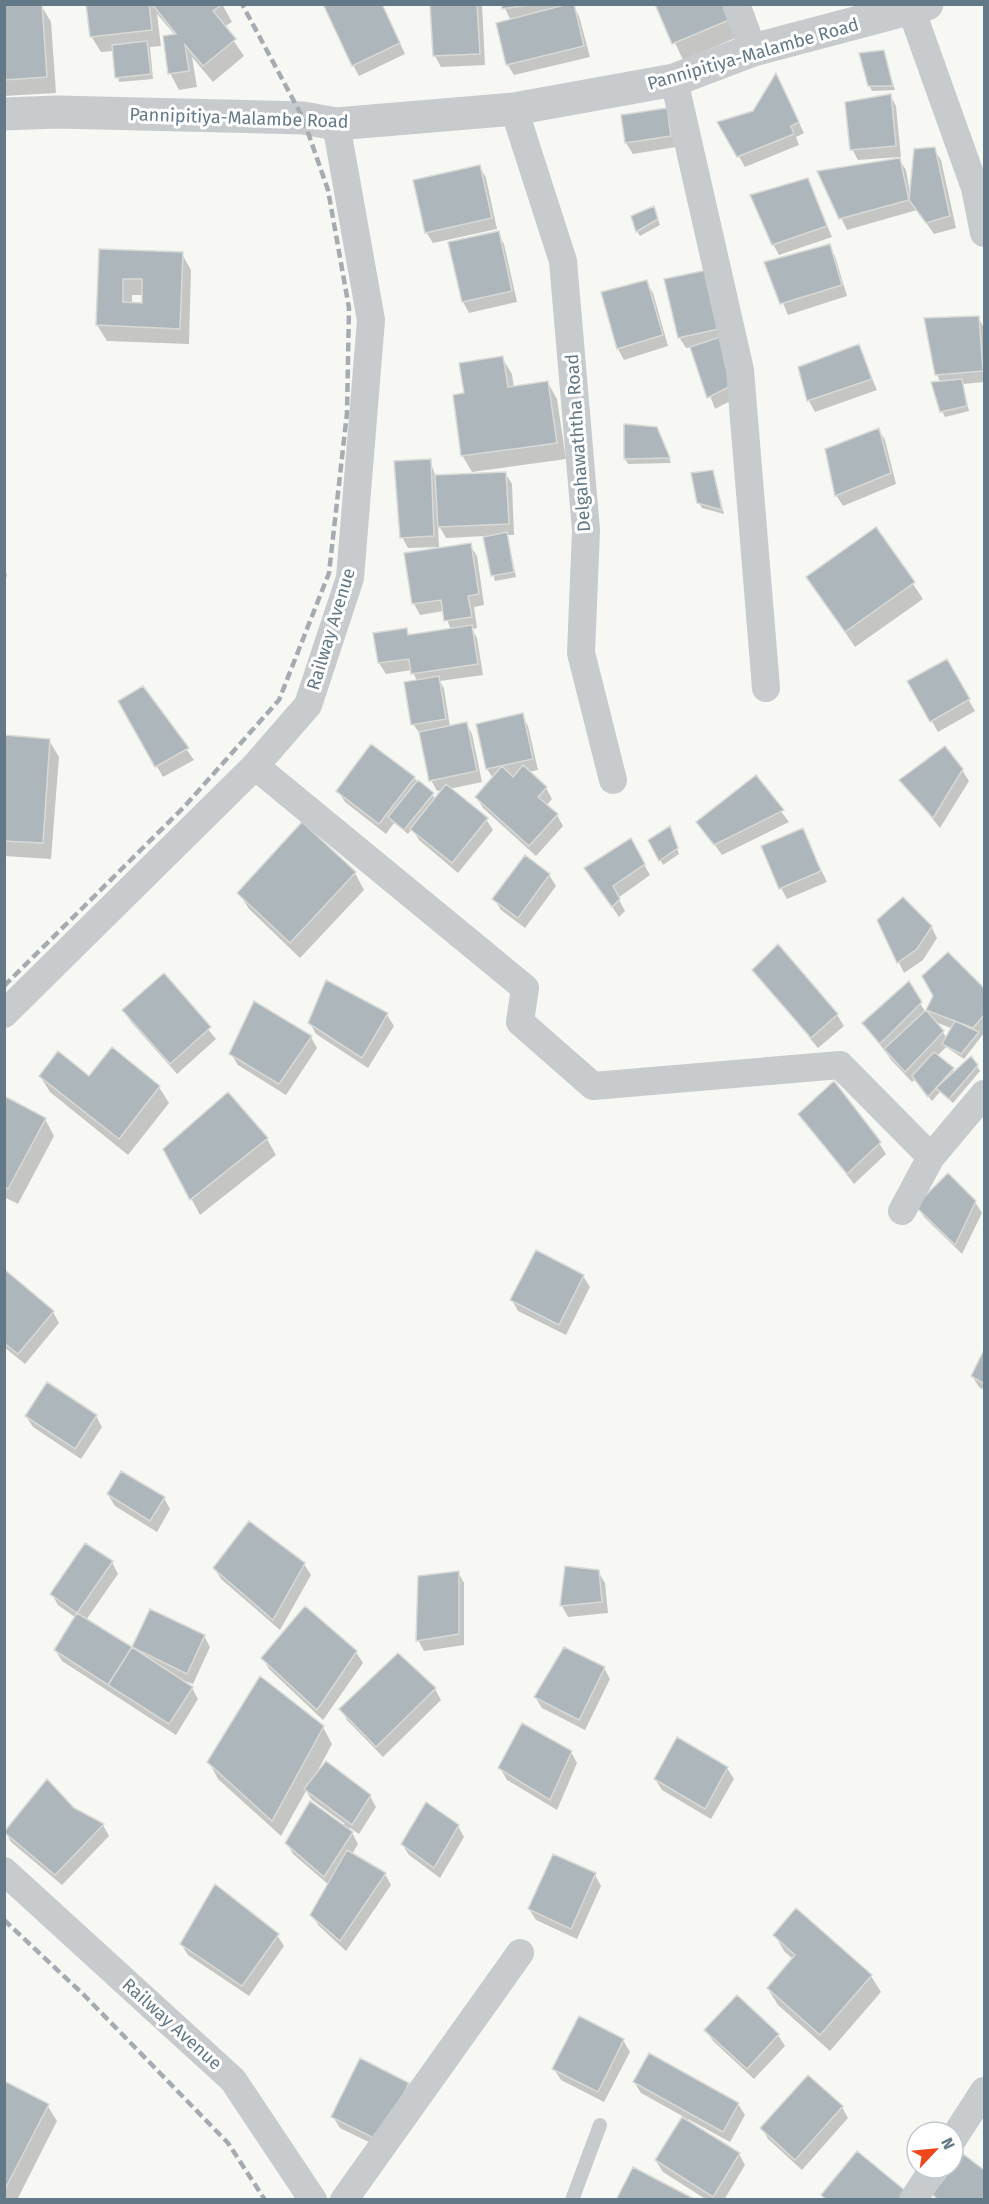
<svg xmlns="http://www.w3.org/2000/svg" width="989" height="2204" font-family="'Fira Sans',sans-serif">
<rect width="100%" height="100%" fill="#f7f7f4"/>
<path fill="#0003" fill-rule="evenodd" d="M 4,4 L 41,5 L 51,22 L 56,93 L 4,96 Z
M 88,4 L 222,4 L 232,22 L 224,27 L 244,56 L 213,82 L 192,57 L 197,87 L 179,90 L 170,73 L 175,35 L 157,14 L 161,46 L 150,47 L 153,79 L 119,82 L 114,51 L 101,52 L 91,36 Z
M 382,4 L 405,54 L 359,76 L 353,65 Z
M 432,4 L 482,4 L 485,65 L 441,67 L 435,56 Z
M 503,4 L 564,4 L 564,7 L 573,5 L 579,16 L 590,57 L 514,75 L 507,64 L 511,21 Z
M 657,4 L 724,4 L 738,37 L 683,60 Z
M 883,52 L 895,90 L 872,91 L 869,85 Z
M 781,86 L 804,133 L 796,137 L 799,145 L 745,167 L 719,123 L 754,112 Z
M 890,95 L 896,106 L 901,157 L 858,160 L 852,149 Z
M 666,109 L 676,147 L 633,154 L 626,143 L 622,116 Z
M 934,149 L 941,160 L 956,228 L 934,234 L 917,210 L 847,230 L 819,172 L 899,159 L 906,170 L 910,193 Z
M 480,167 L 486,178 L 497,229 L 433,243 L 426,232 Z
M 808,180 L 832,237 L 779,255 L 773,244 Z
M 654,208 L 660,225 L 640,236 L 637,231 Z
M 498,233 L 504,244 L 517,302 L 469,313 L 463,302 L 450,243 Z
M 829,245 L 835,256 L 847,296 L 788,315 L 766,263 Z
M 100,250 L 182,254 L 191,270 L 189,344 L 107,341 L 97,325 ZM 132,295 L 143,295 L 143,304 L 132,304 Z
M 711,270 L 738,397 L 715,409 L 692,347 L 686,348 L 679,337 Z
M 646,282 L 653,293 L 668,346 L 624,360 L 618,349 L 603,293 Z
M 978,317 L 984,328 L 984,382 L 963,384 L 969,411 L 945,417 L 942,411 L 941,383 L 937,375 Z
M 858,346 L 877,390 L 815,412 L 809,401 L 800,368 Z
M 502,358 L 512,374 L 514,388 L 548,383 L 557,399 L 566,459 L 472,472 L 462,455 L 466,394 Z
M 879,430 L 885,440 L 896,484 L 843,506 L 836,495 Z
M 659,434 L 671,463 L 628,464 L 625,459 Z
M 430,461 L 436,477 L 505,473 L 512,484 L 514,535 L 507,535 L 516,577 L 495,581 L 485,536 L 446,538 L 438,524 L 439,547 L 408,548 L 402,537 Z
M 712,472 L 715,477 L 724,514 L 702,508 L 699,503 Z
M 876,529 L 923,599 L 855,647 L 808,577 Z
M 470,545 L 477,556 L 484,605 L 474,607 L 477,628 L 472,629 L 477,638 L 483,675 L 440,681 L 444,689 L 450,727 L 466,723 L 472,734 L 482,782 L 449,789 L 486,819 L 493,830 L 458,873 L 419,840 L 412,829 L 408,834 L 394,823 L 386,834 L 345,802 L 338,791 L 414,778 L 436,799 L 444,790 L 437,791 L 431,780 L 421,735 L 413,724 L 417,681 L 412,670 L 386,674 L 379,663 L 375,634 L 406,630 L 410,636 L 451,630 L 444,611 L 420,615 L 414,604 Z
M 4,569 L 7,574 L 4,592 Z
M 946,661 L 975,711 L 938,732 L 909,682 Z
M 143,688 L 194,760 L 163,777 L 120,701 Z
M 522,715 L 528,726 L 538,770 L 529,772 L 546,788 L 552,799 L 546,806 L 557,815 L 563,826 L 536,856 L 483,808 L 476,797 L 493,778 L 487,769 L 478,725 Z
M 4,737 L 49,740 L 59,757 L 51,859 L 4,856 Z
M 962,770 L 969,781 L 940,828 L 901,781 Z
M 755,777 L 789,822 L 722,855 L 698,822 Z
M 802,830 L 827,882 L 787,899 L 781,888 Z
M 672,833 L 679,854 L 663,865 L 650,840 Z
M 630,840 L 650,875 L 618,898 L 625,911 L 619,917 L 586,868 Z
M 525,857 L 549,875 L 556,886 L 525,928 L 501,910 L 494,899 Z
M 355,873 L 364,890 L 300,958 L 249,909 L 239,893 Z
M 879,921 L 931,926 L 937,938 L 923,960 L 904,973 Z
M 948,954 L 984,990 L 984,1033 L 964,1059 L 946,1047 L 937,1056 L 955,1073 L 977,1066 L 980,1071 L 953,1103 L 940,1092 L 932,1101 L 915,1079 L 912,1082 L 892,1061 L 864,1023 L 920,1003 L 926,1013 L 935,996 ZM 933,1021 L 953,1029 L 947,1039 L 943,1032 Z
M 754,970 L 837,1015 L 844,1026 L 818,1048 Z
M 164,975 L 216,1039 L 177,1074 L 131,1022 L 124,1011 Z
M 327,982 L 387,1015 L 394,1026 L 368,1068 L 316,1034 L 310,1023 Z
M 311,1037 L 317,1048 L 286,1095 L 238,1065 L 231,1054 Z
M 40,1076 L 89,1078 L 159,1087 L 169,1103 L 128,1155 L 50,1092 Z
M 4,1097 L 45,1119 L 54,1136 L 18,1204 L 4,1197 Z
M 800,1115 L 879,1143 L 886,1154 L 854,1184 Z
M 267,1139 L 276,1155 L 200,1215 L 165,1149 Z
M 975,1202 L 982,1213 L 962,1254 L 924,1217 L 917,1206 Z
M 4,1271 L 53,1312 L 59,1323 L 25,1364 L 4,1347 Z
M 583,1276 L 590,1287 L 566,1335 L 518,1311 L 512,1300 Z
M 984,1353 L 984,1390 L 979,1387 L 972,1376 Z
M 26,1416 L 96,1416 L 102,1427 L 81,1459 L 33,1427 Z
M 108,1495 L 164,1498 L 170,1509 L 157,1532 L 115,1506 Z
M 112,1562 L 118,1574 L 86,1620 L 132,1650 L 151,1611 L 204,1636 L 210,1647 L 193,1684 L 176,1678 L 192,1688 L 198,1699 L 176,1735 L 62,1661 L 55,1650 L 76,1618 L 58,1605 L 52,1594 Z
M 304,1564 L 311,1575 L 280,1630 L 221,1579 L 214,1568 Z
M 598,1571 L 605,1583 L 608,1613 L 568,1617 L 562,1606 Z
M 458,1572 L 464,1583 L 464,1645 L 424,1651 L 418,1640 Z
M 356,1652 L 363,1663 L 323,1720 L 269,1669 L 263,1658 Z
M 604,1668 L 610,1679 L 585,1730 L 542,1708 L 535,1697 Z
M 435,1689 L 441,1700 L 383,1757 L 347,1720 L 341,1709 Z
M 323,1727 L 332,1744 L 317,1772 L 370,1796 L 376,1807 L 359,1834 L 349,1827 L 358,1844 L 352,1854 L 385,1874 L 391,1885 L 346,1951 L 319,1926 L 312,1915 L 329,1885 L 293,1854 L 287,1843 L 345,1824 L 312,1800 L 306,1791 L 281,1836 L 218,1779 L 209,1762 Z
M 571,1752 L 577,1763 L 557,1810 L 507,1780 L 500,1768 Z
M 727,1768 L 734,1779 L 711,1819 L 662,1790 L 655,1779 Z
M 73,1809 L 103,1825 L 109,1836 L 62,1885 L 11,1842 L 5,1831 Z
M 458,1826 L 464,1837 L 440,1878 L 409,1855 L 402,1844 Z
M 595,1875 L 601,1886 L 577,1939 L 536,1920 L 529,1909 Z
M 797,1910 L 871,1976 L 881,1992 L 830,2051 L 778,2005 L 768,1989 L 794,1960 L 784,1951 L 775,1935 Z
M 277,1935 L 284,1946 L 249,1996 L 188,1955 L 181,1944 Z
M 737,1997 L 778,2035 L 785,2046 L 754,2079 L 713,2041 L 706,2030 Z
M 623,2040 L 630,2052 L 604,2102 L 561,2080 L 554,2069 Z
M 649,2055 L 738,2104 L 745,2115 L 730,2142 L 688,2119 L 687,2121 L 739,2154 L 745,2165 L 724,2200 L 707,2200 L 663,2172 L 656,2161 L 684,2117 L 641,2093 L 634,2082 Z
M 4,2083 L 47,2105 L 57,2121 L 17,2200 L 4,2200 Z
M 408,2084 L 414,2095 L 387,2151 L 340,2128 L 333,2117 Z
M 842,2107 L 848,2118 L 802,2170 L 768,2139 L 762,2128 Z"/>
<path fill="#adb6bb" stroke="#d9d9d6" stroke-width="1.5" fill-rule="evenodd" d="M 4,4 L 42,4 L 47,77 L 4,80 Z
M 86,4 L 149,4 L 152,30 L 90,37 Z
M 152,4 L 223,4 L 213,11 L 236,39 L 203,66 L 185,45 L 189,71 L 168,74 L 163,36 L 176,34 Z
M 323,4 L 382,4 L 400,43 L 352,66 Z
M 430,4 L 477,4 L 480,54 L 433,56 Z
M 502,4 L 536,4 L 502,9 Z
M 568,4 L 574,4 L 584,46 L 506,65 L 496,23 Z
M 655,4 L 723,4 L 729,20 L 672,44 Z
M 147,41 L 151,74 L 115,78 L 112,45 Z
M 884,50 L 893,86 L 868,86 L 859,53 Z
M 776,73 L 799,122 L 791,126 L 794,134 L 737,157 L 717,122 L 753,111 Z
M 891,94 L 896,146 L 850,150 L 845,102 Z
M 667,108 L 671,136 L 625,143 L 621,115 Z
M 935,147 L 950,216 L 926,223 L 909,200 L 914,149 Z
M 900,158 L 909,200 L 839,219 L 817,171 Z
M 480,165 L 492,218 L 425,233 L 413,180 Z
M 808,178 L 827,226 L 772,245 L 750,195 Z
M 654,206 L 658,219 L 636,232 L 631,216 Z
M 499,231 L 512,291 L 462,302 L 448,242 Z
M 830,244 L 842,285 L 780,304 L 764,262 Z
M 99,249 L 183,252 L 180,329 L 96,325 ZM 123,279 L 142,279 L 142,303 L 123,302 Z
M 712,269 L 723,328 L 678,338 L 664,279 Z
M 647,280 L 663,335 L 617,349 L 601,292 Z
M 979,316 L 983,371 L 935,375 L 924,318 Z
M 726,335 L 733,385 L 707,398 L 690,347 Z
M 859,344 L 872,379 L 807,401 L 798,367 Z
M 503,356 L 508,387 L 548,381 L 557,443 L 461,456 L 453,395 L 464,393 L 459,363 Z
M 962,379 L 967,406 L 940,412 L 931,382 Z
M 624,424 L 657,427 L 670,458 L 624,459 Z
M 879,428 L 891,473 L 835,496 L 825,449 Z
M 431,459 L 434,536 L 400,538 L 394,461 Z
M 713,470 L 722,510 L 697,503 L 691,473 Z
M 506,472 L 509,524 L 438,527 L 435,475 Z
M 876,527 L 915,582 L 845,632 L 806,577 Z
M 507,532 L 514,572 L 491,576 L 483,537 Z
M 471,543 L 479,594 L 468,596 L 472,617 L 444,621 L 441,600 L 412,604 L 404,553 Z
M 472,625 L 478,664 L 411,674 L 409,659 L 378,663 L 373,633 L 407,628 L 408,635 Z
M 947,659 L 970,699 L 930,722 L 907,681 Z
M 439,676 L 446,719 L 411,725 L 404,682 Z
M 143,686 L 189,748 L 155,767 L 118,701 Z
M 523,713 L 533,759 L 486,769 L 476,724 Z
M 467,722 L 477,771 L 429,781 L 419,732 Z
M 4,735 L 50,739 L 43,843 L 4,841 Z
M 371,744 L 415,777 L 379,824 L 336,791 Z
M 945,746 L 963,769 L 933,818 L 899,780 Z
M 523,765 L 547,787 L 538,797 L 558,814 L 529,846 L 475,797 L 502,766 L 513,777 Z
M 756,775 L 784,810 L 714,845 L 696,822 Z
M 418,780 L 434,793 L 404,830 L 388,817 Z
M 446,784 L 488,818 L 452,863 L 410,829 Z
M 302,822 L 356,872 L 290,943 L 237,893 Z
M 670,826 L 678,848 L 659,861 L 648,840 Z
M 803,828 L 821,871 L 779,889 L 761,846 Z
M 631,838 L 645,864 L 613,886 L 620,899 L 612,907 L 584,868 Z
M 525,855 L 550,874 L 518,918 L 492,899 Z
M 903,897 L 932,926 L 917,949 L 897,963 L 877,920 Z
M 778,944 L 838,1014 L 811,1038 L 752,970 Z
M 948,952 L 984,988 L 984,1015 L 973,1028 L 926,1010 L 933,996 L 922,976 Z
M 164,973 L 211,1027 L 170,1064 L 122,1010 Z
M 326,980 L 388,1013 L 362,1058 L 308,1023 Z
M 909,981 L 922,1002 L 880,1044 L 862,1023 Z
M 254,1001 L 312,1036 L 279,1084 L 229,1054 Z
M 926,1010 L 944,1031 L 905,1072 L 884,1049 Z
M 955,1021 L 979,1032 L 961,1054 L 942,1044 Z
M 112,1047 L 160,1086 L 119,1139 L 39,1076 L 58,1051 L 89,1076 Z
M 934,1052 L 954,1068 L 928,1097 L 912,1076 Z
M 971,1056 L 978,1065 L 949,1099 L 936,1088 Z
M 834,1081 L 881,1142 L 847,1174 L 798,1114 Z
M 228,1092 L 268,1138 L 190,1200 L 163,1149 Z
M 4,1096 L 46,1118 L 8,1189 L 4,1186 Z
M 948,1173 L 976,1201 L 955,1245 L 915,1206 Z
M 536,1250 L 584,1275 L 559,1325 L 510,1300 Z
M 4,1269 L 54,1311 L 18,1354 L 4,1343 Z
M 984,1350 L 984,1384 L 971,1376 Z
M 47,1382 L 97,1415 L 75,1449 L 25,1416 Z
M 121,1471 L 165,1497 L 150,1521 L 107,1494 Z
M 249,1521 L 305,1563 L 273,1620 L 213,1568 Z
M 85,1543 L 113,1561 L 77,1613 L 50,1594 Z
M 565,1566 L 599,1570 L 602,1602 L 560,1606 Z
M 459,1571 L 459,1634 L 416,1641 L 418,1576 Z
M 305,1606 L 357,1651 L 317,1710 L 261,1658 Z
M 150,1609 L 205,1635 L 187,1674 L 132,1647 Z
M 77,1613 L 132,1647 L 108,1685 L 54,1650 Z
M 132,1647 L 193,1687 L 169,1724 L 108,1685 Z
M 564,1647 L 605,1667 L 579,1720 L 534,1697 Z
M 398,1653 L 436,1688 L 376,1747 L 339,1709 Z
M 260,1676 L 324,1726 L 272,1821 L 207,1762 Z
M 522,1723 L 572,1751 L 550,1800 L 498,1768 Z
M 677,1737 L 728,1767 L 705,1809 L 654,1779 Z
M 326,1761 L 371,1795 L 352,1825 L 304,1789 Z
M 47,1779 L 74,1808 L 104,1824 L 55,1875 L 4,1832 Z
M 310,1801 L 353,1832 L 324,1877 L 285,1843 Z
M 426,1802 L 459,1825 L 434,1868 L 401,1844 Z
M 347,1850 L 386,1873 L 340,1941 L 310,1915 Z
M 553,1854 L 596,1873 L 571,1929 L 528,1909 Z
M 215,1884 L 279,1934 L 242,1986 L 180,1944 Z
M 796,1908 L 872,1975 L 820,2035 L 767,1988 L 795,1955 L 773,1935 Z
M 737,1995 L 779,2034 L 747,2069 L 704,2030 Z
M 579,2016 L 624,2039 L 598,2092 L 552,2069 Z
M 649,2053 L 739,2103 L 723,2132 L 633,2082 Z
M 360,2058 L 409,2083 L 380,2141 L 331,2117 Z
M 808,2075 L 843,2106 L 795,2160 L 760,2128 Z
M 4,2081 L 49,2104 L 4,2191 Z
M 682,2117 L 740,2153 L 713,2197 L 655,2160 Z
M 857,2151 L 908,2193 L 902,2200 L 827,2200 L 821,2195 Z
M 963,2154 L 984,2170 L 984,2196 L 982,2200 L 938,2200 L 932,2194 Z
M 633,2167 L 696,2200 L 616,2200 Z"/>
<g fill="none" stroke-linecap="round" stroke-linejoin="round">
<path stroke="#c7cbce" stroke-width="14" d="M 572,2200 L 600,2125"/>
<path stroke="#c7cbce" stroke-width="28" d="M 736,4 L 753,50
M 911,9 L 975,188 L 984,233
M 674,80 L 740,370 L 766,688
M 514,109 L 563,261 L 586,530 L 581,653 L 613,780
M 255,766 L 525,988 L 520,1022 L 593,1086 L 840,1065 L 931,1157
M 4,1014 L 255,766 L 308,705 L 350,578 L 371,320 L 336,124
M 902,1211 L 931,1157 L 984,1094
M 4,1871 L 233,2080 L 313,2200
M 953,2139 L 984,2091
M 344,2200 L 520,1953
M 913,2200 L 934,2168"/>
<path stroke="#c7cbce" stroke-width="33" d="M 4,114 L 57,112 L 303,118 L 336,124 L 514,109 L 674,80 L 753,50 L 927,4"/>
<path stroke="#a5acb1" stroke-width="4.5" stroke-dasharray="9 4.5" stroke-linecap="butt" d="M 4,986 L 184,807 L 279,700 L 329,573 L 347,413 L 349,308 L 328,190 L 303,118 L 242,4
M 4,1920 L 83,1994 L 228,2143 L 265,2200"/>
</g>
<g text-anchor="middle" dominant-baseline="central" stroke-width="6" stroke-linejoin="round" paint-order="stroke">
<g font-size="18" fill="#647987" stroke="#fff">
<text transform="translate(753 54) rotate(-16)">Pannipitiya-Malambe Road</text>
<text transform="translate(239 118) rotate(2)">Pannipitiya-Malambe Road</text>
<text transform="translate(578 443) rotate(-94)">Delgahawaththa Road</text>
<text transform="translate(331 629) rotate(-73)">Railway Avenue</text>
<text transform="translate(172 2024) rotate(42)">Railway Avenue</text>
</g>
</g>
<rect width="989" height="2204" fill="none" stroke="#647987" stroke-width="12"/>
<g transform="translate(935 2150) rotate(64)"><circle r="28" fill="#ffffff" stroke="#c1c9cf" stroke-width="1.5"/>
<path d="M0-4.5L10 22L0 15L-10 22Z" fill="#ef471d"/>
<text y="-9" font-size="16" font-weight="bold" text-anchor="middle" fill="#647987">N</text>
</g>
</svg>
